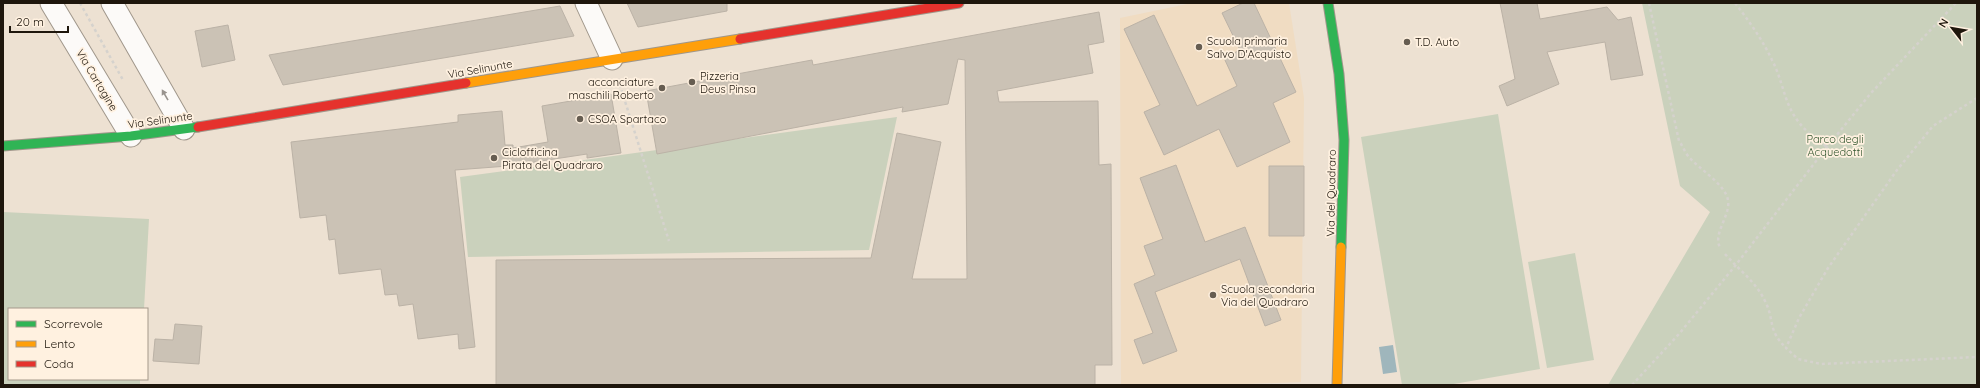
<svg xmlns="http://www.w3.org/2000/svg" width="1980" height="388" font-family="Quicksand,sans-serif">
<rect width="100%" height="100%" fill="#ede1d2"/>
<path fill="#f0dcc2" d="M 1192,3 L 1289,3 L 1304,98 L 1301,382 L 1222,385 L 1121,385 L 1120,18 Z"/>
<path fill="#cad1bc" d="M 1642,3 L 1977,3 L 1977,385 L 1608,385 L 1710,212 L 1680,186 Z
M 1498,114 L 1540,369 L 1448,385 L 1402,385 L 1361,137 Z
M 897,117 L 869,250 L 468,257 L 460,177 Z
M 3,212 L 149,219 L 144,309 L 9,309 L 9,379 L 140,379 L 140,385 L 3,384 Z
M 1575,253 L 1594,360 L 1547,368 L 1528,262 Z"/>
<path fill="#9fb6bc" d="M 1393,345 L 1397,372 L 1383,374 L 1379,347 Z"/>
<path fill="#cbc2b5" stroke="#bbb2a6" d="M 627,3 L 727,3 L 727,11 L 638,27 Z
M 1243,3 L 1254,3 L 1296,92 L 1273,103 L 1290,142 L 1237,167 L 1219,129 L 1164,155 L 1144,112 L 1160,105 L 1124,29 L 1154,15 L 1197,106 L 1237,86 L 1224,58 L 1240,50 L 1222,13 Z
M 1500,3 L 1537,3 L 1540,19 L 1607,7 L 1618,20 L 1631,17 L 1643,75 L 1611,80 L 1605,42 L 1547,52 L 1559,84 L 1507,106 L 1499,86 L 1515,79 Z
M 560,6 L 574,36 L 283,85 L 269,55 Z
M 1099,12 L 1104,42 L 1088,45 L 1093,73 L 997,91 L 999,102 L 1098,101 L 1099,165 L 1111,164 L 1112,365 L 1095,365 L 1095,385 L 496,385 L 496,260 L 871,258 L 897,133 L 941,142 L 912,279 L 967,279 L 965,60 L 958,59 L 948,104 L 902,112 L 903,107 L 657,154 L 646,91 L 812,60 L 813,65 Z
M 228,25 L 235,60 L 202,67 L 195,31 Z
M 611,94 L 621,153 L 587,158 L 587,154 L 508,166 L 455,170 L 475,347 L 459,349 L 458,334 L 418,339 L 413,304 L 399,306 L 397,294 L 385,295 L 381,269 L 339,274 L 335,239 L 329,240 L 326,215 L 300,218 L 291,142 L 458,122 L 458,115 L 502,111 L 505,145 L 513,145 L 513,148 L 548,142 L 542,106 Z
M 1176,165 L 1205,242 L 1245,227 L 1281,320 L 1265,326 L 1240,259 L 1155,292 L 1177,351 L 1143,364 L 1134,340 L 1153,333 L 1134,284 L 1155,275 L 1144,246 L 1163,239 L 1140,178 Z
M 1269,166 L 1304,166 L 1304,236 L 1269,236 Z
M 175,324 L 202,326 L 199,364 L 153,361 L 155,339 L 173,340 Z"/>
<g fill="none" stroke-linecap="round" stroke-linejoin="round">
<g stroke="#a0978b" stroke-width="23">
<path id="street" d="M 51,3 L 131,136
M 112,3 L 184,129
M 586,3 L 612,59"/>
</g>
<g stroke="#a0978b" stroke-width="11">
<path id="fast" d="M 1328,3 L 1339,74 L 1344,140 L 1341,247
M 3,146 L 131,136 L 198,127"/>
</g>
<g stroke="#a0978b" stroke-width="11">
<path id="slow" d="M 466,83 L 740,39
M 1337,385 L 1341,247"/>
</g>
<g stroke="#a0978b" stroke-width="11">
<path id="jam" d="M 740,39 L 959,3
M 198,127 L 466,83"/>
</g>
<path stroke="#d5d2cd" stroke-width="2.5" stroke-dasharray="3 3" stroke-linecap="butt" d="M 80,3 L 123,80
M 1649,3 L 1679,141 C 1683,146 1685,153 1689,157 C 1699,169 1725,184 1728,200 C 1731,216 1711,235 1721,249
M 1735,3 C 1749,21 1762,39 1772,60 C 1786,87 1783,110 1809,133
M 618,79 L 669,241
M 1977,98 L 1933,126 L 1897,170 L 1828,268 L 1799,318 L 1786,348 L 1798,359 L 1821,364 L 1977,357
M 1814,137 L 1827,147
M 1725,254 C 1739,270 1756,282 1765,301 C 1775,321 1767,329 1786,348
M 1632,385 L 1679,334 L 1735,266 L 1827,147 L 1871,93 L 1956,3"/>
<use href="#street" stroke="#fcfaf8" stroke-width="21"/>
<use href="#fast" stroke="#30b455" stroke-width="9"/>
<use href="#slow" stroke="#ff9f0a" stroke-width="9"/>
<use href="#jam" stroke="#e5322d" stroke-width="9"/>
</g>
<defs><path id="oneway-solid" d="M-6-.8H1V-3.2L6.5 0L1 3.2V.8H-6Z"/></defs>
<use fill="#98938e" href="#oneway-solid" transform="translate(165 95) rotate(-120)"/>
<g fill="#665d51" stroke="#fff1e0" stroke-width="1.5">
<circle cx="1407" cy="42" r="4"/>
<circle cx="1199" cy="47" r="4"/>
<circle cx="692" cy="82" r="4"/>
<circle cx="662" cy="88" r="4"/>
<circle cx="580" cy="119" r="4"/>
<circle cx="494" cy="158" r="4"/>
<circle cx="1213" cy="295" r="4"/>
</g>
<g text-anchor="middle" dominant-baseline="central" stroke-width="3.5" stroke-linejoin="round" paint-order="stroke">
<g font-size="11" fill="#1e160c" stroke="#fff1e0" text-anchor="start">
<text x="1207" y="41">Scuola primaria<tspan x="1207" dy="13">Salvo D'Acquisto</tspan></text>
<text x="1415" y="42">T.D. Auto</text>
<text x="700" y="76">Pizzeria<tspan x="700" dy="13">Deus Pinsa</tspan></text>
<text x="654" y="82" text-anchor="end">acconciature<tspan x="654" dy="13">maschili Roberto</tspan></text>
<text x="588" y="119">CSOA Spartaco</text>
<text x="502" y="152">Ciclofficina<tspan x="502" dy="13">Pirata del Quadraro</tspan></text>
<text x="1221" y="289">Scuola secondaria<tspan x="1221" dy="13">Via del Quadraro</tspan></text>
</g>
<g font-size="11" fill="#1e160c" stroke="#fff1e0">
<text transform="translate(480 69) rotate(-10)">Via Selinunte</text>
<text transform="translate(97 80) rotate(59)">Via Cartagine</text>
<text transform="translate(160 120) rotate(-8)">Via Selinunte</text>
<text transform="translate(1331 193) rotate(-89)">Via del Quadraro</text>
</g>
<g font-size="11" fill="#32562e" stroke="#fff1e0">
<text x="1835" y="139">Parco degli<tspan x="1835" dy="13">Acquedotti</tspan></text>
</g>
</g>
<rect width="1980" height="388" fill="none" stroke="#1e160c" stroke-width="8"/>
<rect x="8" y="308" width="140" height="72" fill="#fff1e0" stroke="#a5998b"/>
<rect x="16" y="321" width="20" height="6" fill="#30b455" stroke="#a5998b"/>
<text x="44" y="328" font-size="12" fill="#1e160c">Scorrevole</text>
<rect x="16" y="341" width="20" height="6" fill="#ff9f0a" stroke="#a5998b"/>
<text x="44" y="348" font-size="12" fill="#1e160c">Lento</text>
<rect x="16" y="361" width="20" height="6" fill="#e5322d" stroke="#a5998b"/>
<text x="44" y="368" font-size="12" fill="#1e160c">Coda</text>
<g transform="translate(1952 28) rotate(301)" stroke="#fff1e0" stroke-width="3" paint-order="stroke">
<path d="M0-3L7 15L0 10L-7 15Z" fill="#1e160c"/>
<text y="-6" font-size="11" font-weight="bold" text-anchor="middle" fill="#1e160c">N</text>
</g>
<path d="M10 26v6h58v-6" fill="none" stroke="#1e160c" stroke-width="2"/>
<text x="16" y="26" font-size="12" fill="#1e160c" stroke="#fff1e0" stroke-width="3" paint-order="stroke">20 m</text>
</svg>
